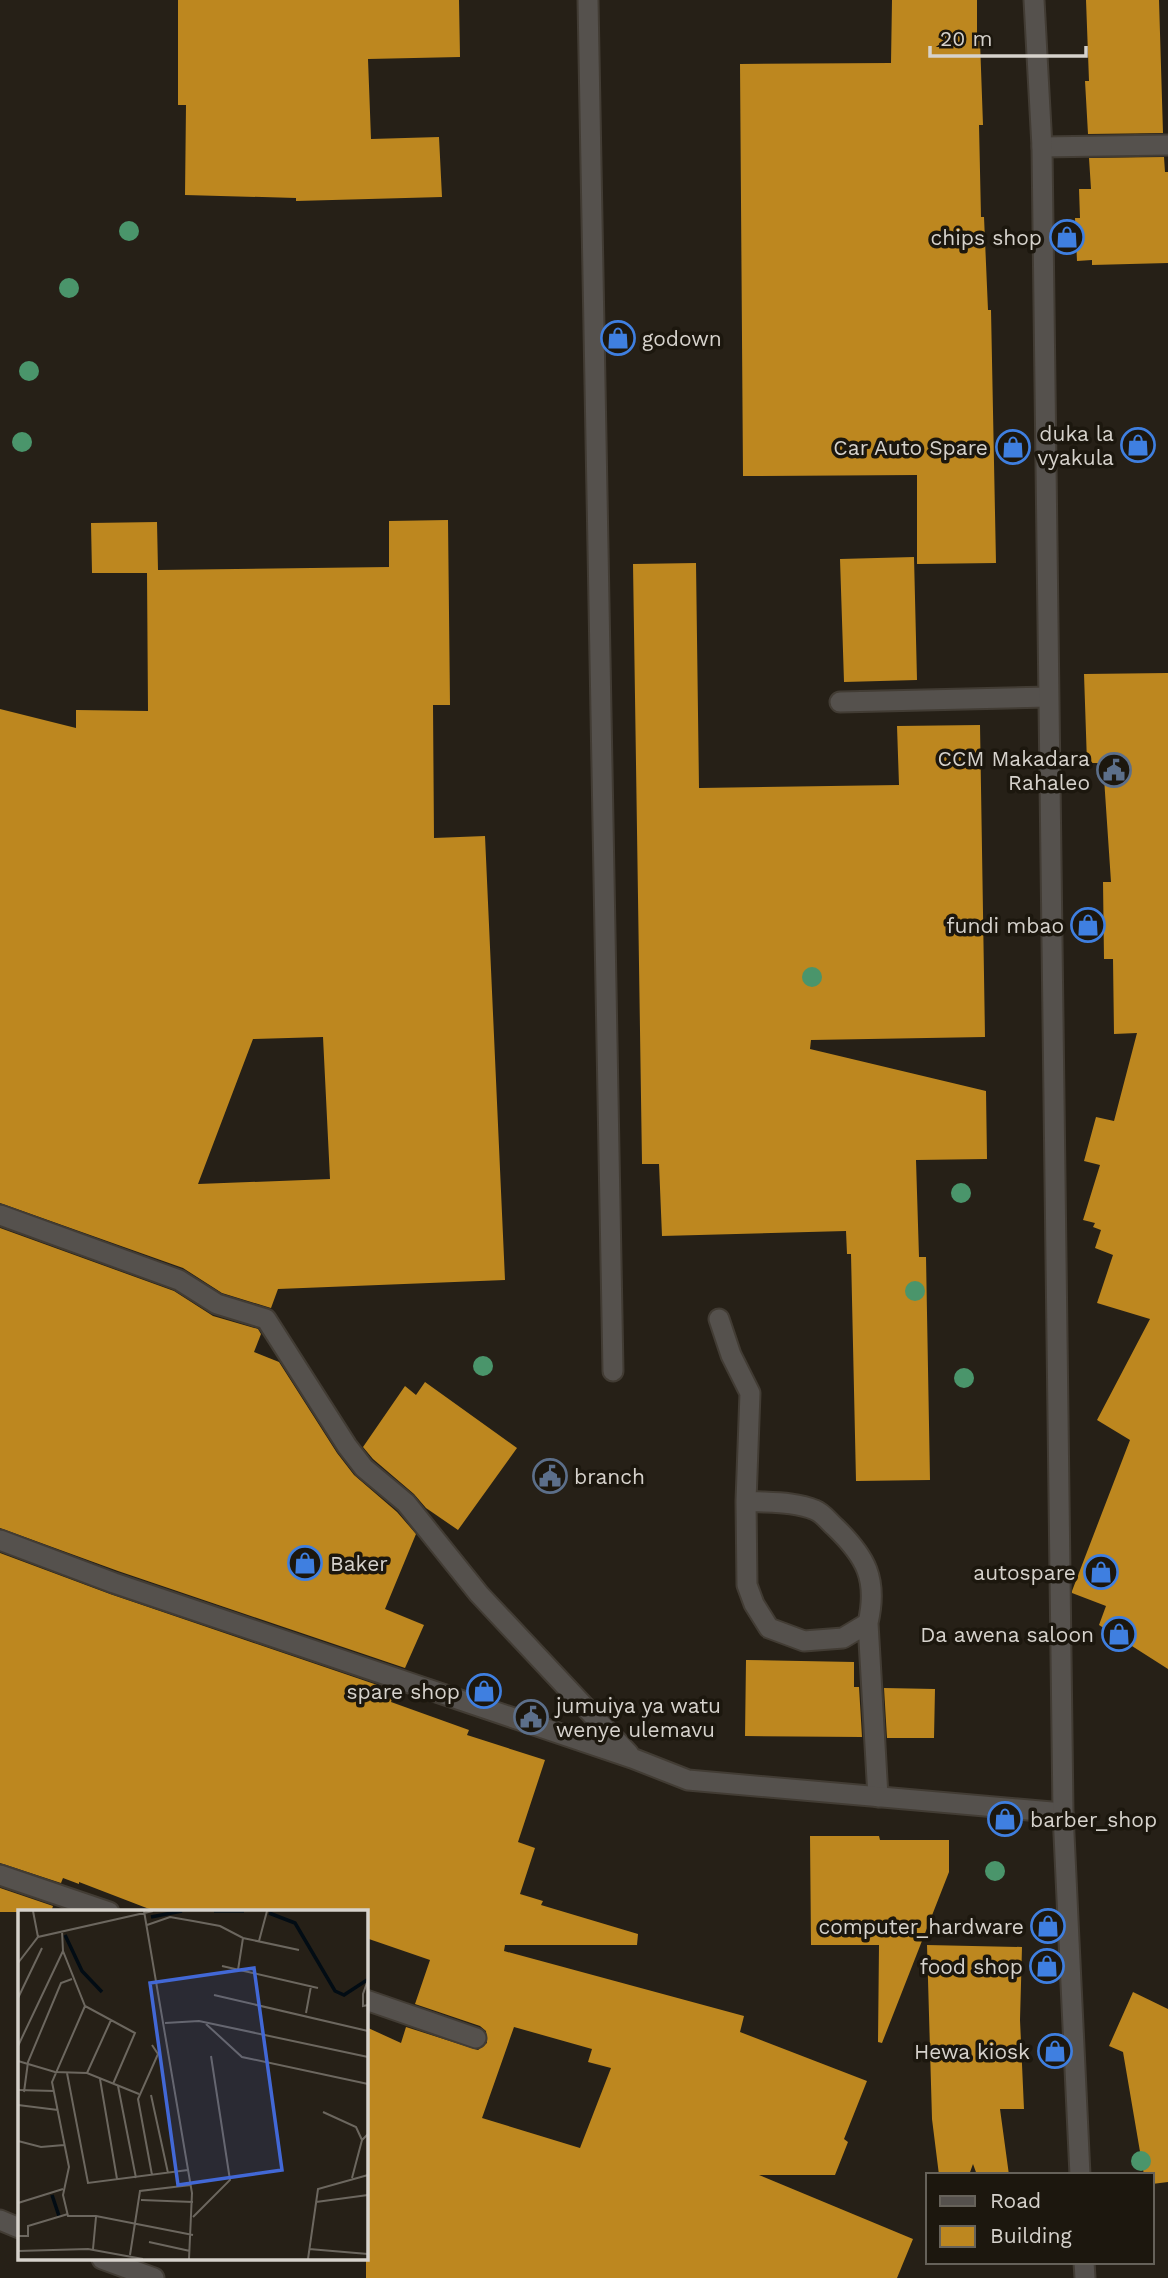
<svg xmlns="http://www.w3.org/2000/svg" width="1168" height="2278" font-family="'Work Sans',sans-serif">
<rect width="100%" height="100%" fill="#262017"/>
<path fill="#bd871f" fill-rule="evenodd" d="M 178,0 L 459,0 L 460,57 L 368,59 L 371,139 L 439,137 L 442,197 L 296,201 L 296,198 L 185,195 L 186,105 L 178,105 Z
M 892,0 L 977,0 L 977,41 L 980,41 L 983,125 L 979,125 L 981,217 L 984,217 L 988,310 L 991,310 L 996,563 L 917,564 L 917,475 L 743,476 L 740,64 L 891,63 Z
M 1086,0 L 1159,0 L 1163,133 L 1088,134 L 1085,81 L 1089,81 Z
M 1164,157 L 1165,172 L 1168,172 L 1168,263 L 1092,265 L 1092,260 L 1077,261 L 1075,218 L 1080,218 L 1079,189 L 1091,189 L 1089,158 Z
M 448,520 L 450,705 L 433,705 L 434,838 L 485,836 L 505,1280 L 278,1289 L 271,1308 L 222,1293 L 183,1268 L 0,1203 L 0,709 L 76,728 L 76,710 L 148,711 L 147,573 L 92,573 L 91,523 L 157,522 L 158,570 L 389,567 L 389,521 ZM 323,1037 L 330,1179 L 198,1184 L 253,1039 Z
M 914,557 L 917,680 L 844,682 L 840,559 Z
M 696,563 L 699,788 L 899,785 L 897,726 L 980,725 L 985,1037 L 811,1040 L 810,1049 L 986,1091 L 987,1159 L 916,1160 L 919,1257 L 926,1257 L 930,1480 L 856,1481 L 851,1254 L 847,1254 L 846,1231 L 662,1236 L 659,1164 L 642,1164 L 633,564 Z
M 1168,673 L 1168,1669 L 1099,1625 L 1106,1606 L 1072,1593 L 1072,1591 L 1130,1440 L 1097,1420 L 1150,1319 L 1097,1303 L 1113,1255 L 1095,1248 L 1101,1230 L 1093,1227 L 1095,1223 L 1083,1220 L 1100,1165 L 1084,1161 L 1096,1117 L 1114,1121 L 1137,1033 L 1114,1034 L 1113,959 L 1104,959 L 1103,882 L 1111,882 L 1103,763 L 1087,763 L 1084,674 Z
M 0,1228 L 174,1291 L 213,1316 L 258,1329 L 261,1334 L 254,1352 L 279,1362 L 337,1453 L 354,1475 L 397,1512 L 416,1534 L 385,1609 L 424,1625 L 405,1668 L 118,1571 L 0,1528 Z
M 425,1382 L 517,1448 L 458,1530 L 426,1508 L 414,1494 L 373,1459 L 363,1447 L 405,1386 L 416,1395 Z
M 0,1553 L 110,1594 L 395,1691 L 391,1702 L 469,1730 L 467,1735 L 545,1760 L 518,1842 L 535,1848 L 520,1894 L 543,1901 L 541,1905 L 638,1934 L 637,1945 L 505,1945 L 504,1951 L 744,2016 L 740,2032 L 867,2081 L 844,2139 L 848,2142 L 835,2175 L 759,2175 L 913,2239 L 897,2278 L 366,2278 L 366,2027 L 401,2043 L 406,2027 L 478,2050 L 487,2043 L 486,2031 L 480,2026 L 415,2004 L 430,1960 L 366,1938 L 366,1912 L 157,1912 L 79,1882 L 79,1884 L 63,1878 L 61,1883 L 0,1863 ZM 514,2027 L 592,2049 L 588,2062 L 611,2068 L 580,2148 L 482,2118 Z
M 746,1660 L 854,1662 L 854,1687 L 859,1687 L 862,1737 L 745,1736 Z
M 884,1688 L 935,1689 L 934,1738 L 887,1738 Z
M 810,1836 L 879,1836 L 880,1840 L 949,1840 L 949,1872 L 882,2043 L 878,2042 L 879,1945 L 811,1945 Z
M 0,1888 L 53,1906 L 51,1912 L 0,1912 Z
M 927,1945 L 1022,1947 L 1020,2020 L 1024,2109 L 1000,2109 L 1009,2175 L 977,2175 L 973,2164 L 969,2175 L 939,2175 L 932,2119 Z
M 1133,1992 L 1168,2009 L 1168,2182 L 1152,2184 L 1152,2175 L 1144,2175 L 1123,2052 L 1109,2046 Z"/>
<g fill="none" stroke-linecap="round" stroke-linejoin="round">
<g stroke="#423c34" stroke-width="23">
<path id="service" d="M 840,702 L 1048,697
M 719,1319 L 731,1355 L 750,1393 L 746,1501 L 747,1585 L 754,1604 L 769,1628 L 804,1641 L 843,1638 L 868,1623 C 878,1579 866,1557 835,1527 C 829,1522 823,1513 815,1510 C 794,1501 768,1503 746,1501
M 868,1623 L 878,1797"/>
</g>
<g stroke="#423c34" stroke-width="23">
<path id="minor" d="M 588,0 L 613,1371
M 1042,147 L 1168,145
M 0,1215 L 179,1280 L 217,1304 L 266,1319 L 347,1446 L 364,1468 L 406,1503 L 479,1594 L 629,1754
M 0,1540 L 114,1583 L 632,1758 L 688,1780 L 1063,1813
M 0,1875 L 109,1912
M 366,2000 L 476,2038
M 0,2220 L 19,2228
M 102,2259 L 154,2278"/>
</g>
<g stroke="#423c34" stroke-width="23">
<path id="tertiary" d="M 1034,0 L 1042,147 L 1063,1813 L 1080,2175
M 1084,2262 L 1085,2278"/>
</g>
<use href="#service" stroke="#55514d" stroke-width="19"/>
<use href="#minor" stroke="#55514d" stroke-width="19"/>
<use href="#tertiary" stroke="#55514d" stroke-width="19"/>
</g>
<g fill="#4a956b">
<circle cx="129" cy="231" r="10"/>
<circle cx="69" cy="288" r="10"/>
<circle cx="29" cy="371" r="10"/>
<circle cx="22" cy="442" r="10"/>
<circle cx="812" cy="977" r="10"/>
<circle cx="961" cy="1193" r="10"/>
<circle cx="915" cy="1291" r="10"/>
<circle cx="483" cy="1366" r="10"/>
<circle cx="964" cy="1378" r="10"/>
<circle cx="995" cy="1871" r="10"/>
<circle cx="1141" cy="2161" r="10"/>
</g>
<defs>
<g id="shop-ring" transform="scale(1.75)"><circle r="9.5" fill="#1c170e" stroke="#3f7fe0" stroke-width="1.5"/><path d="M-5-2.5h2.3a2.7 3.5 0 0 1 5.4 0H5L5.5 6h-11ZM-1.5-2.5h3a1.5 2.3 0 0 0-3 0Z" fill="#3f7fe0"/></g>
<g id="civic-ring" transform="scale(1.75)"><circle r="9.5" fill="#1c170e" stroke="#5c6f8a" stroke-width="1.5"/><path d="M-.6-6.5H3V-4.5H.6V-3L4-1V1h2V6H-6V1h2V-1L-.6-3ZM-1.2 2.5V6h2.4V2.5Z" fill="#5c6f8a"/></g>
</defs>
<g fill-rule="evenodd">
<use href="#shop-ring" x="1067" y="237"/>
<use href="#shop-ring" x="618" y="338"/>
<use href="#shop-ring" x="1138" y="445"/>
<use href="#shop-ring" x="1013" y="447"/>
<use href="#civic-ring" x="1114" y="770"/>
<use href="#shop-ring" x="1088" y="925"/>
<use href="#civic-ring" x="550" y="1476"/>
<use href="#shop-ring" x="305" y="1563"/>
<use href="#shop-ring" x="1101" y="1572"/>
<use href="#shop-ring" x="1119" y="1634"/>
<use href="#shop-ring" x="484" y="1691"/>
<use href="#civic-ring" x="531" y="1717"/>
<use href="#shop-ring" x="1005" y="1819"/>
<use href="#shop-ring" x="1048" y="1926"/>
<use href="#shop-ring" x="1047" y="1966"/>
<use href="#shop-ring" x="1055" y="2051"/>
</g>
<g text-anchor="middle" dominant-baseline="central" stroke-width="7" stroke-linejoin="round" paint-order="stroke">
<g font-size="21" fill="#d6d2cc" stroke="#1c170e" text-anchor="end">
<text x="1042" y="237">chips shop</text>
<text x="642" y="338" text-anchor="start">godown</text>
<text x="1114" y="433">duka la<tspan x="1114" dy="24">vyakula</tspan></text>
<text x="988" y="447">Car Auto Spare</text>
<text x="1090" y="758">CCM Makadara<tspan x="1090" dy="24">Rahaleo</tspan></text>
<text x="1064" y="925">fundi mbao</text>
<text x="574" y="1476" text-anchor="start">branch</text>
<text x="330" y="1563" text-anchor="start">Baker</text>
<text x="1076" y="1572">autospare</text>
<text x="1094" y="1634">Da awena saloon</text>
<text x="460" y="1691">spare shop</text>
<text x="556" y="1705" text-anchor="start">jumuiya ya watu<tspan x="556" dy="24">wenye ulemavu</tspan></text>
<text x="1030" y="1819" text-anchor="start">barber_shop</text>
<text x="1024" y="1926">computer_hardware</text>
<text x="1023" y="1966">food shop</text>
<text x="1030" y="2051">Hewa kiosk</text>
</g>
</g>
<g transform="translate(18 1910)">
<rect width="350" height="350" fill="#262017"/>
<path fill="none" stroke="#020c14" stroke-width="3.5" d="M 196,1 L 226,1M 251,3 L 277,13 L 317,81 L 326,85 L 349,70M 133,7 L 164,1M 47,25 L 64,61 L 84,82M 34,285 L 41,306"/>
<path fill="none" stroke="#6c675f" stroke-width="2" d="M 15,1 L 20,27M 126,1 L 174,283 L 171,349M 129,15 L 152,7 L 175,11 L 202,16 L 225,28 L 281,40M 44,21 L 45,41 L 67,96 L 117,123 L 95,174M 241,31 L 249,1M 0,53 L 20,27 L 135,1M 204,56 L 300,78M 220,60 L 225,28M 350,70 L 345,84 L 345,96 L 350,95M 196,85 L 350,121M 0,88 L 24,38M 67,96 L 34,172 L 51,257 L 45,285 L 50,306 L 78,306 L 175,325M 288,103 L 293,76M 147,113 L 181,111 L 350,147M 188,114 L 224,147 L 350,174M 0,136 L 45,41M 0,151 L 37,162 L 69,163 L 121,184M 49,163 L 70,273 L 170,260M 69,163 L 93,110M 82,169 L 99,269M 100,176 L 118,268M 0,180 L 36,181M 6,182 L 10,152 L 43,73 L 54,69M 133,185 L 150,263M 0,195 L 40,200M 305,202 L 338,217 L 344,230M 0,231 L 23,237 L 46,235M 134,265 L 120,189 L 140,144 L 134,135M 334,268 L 344,230 L 350,224M 123,290 L 175,292M 298,292 L 350,285M 0,293 L 45,279M 175,307 L 212,270 L 193,146M 0,326 L 10,326 L 10,316 L 50,304M 131,332 L 172,341M 75,339 L 78,307M 291,339 L 350,344M 0,341 L 70,339 L 125,349M 112,345 L 122,281 L 173,275M 290,349 L 300,279 L 350,265"/>
<path fill="#4268d6" fill-opacity="0.15" stroke="#4268d6" stroke-width="3.5" d="M 236,58 L 264,260 L 160,275 L 132,73 Z"/>
<rect width="350" height="350" fill="none" stroke="#d6d2cc" stroke-width="3.5"/>
</g>
<rect x="926" y="2173" width="228" height="91" fill="#1c170e" stroke="#66625a" stroke-width="2"/>
<rect x="940" y="2196" width="35" height="10" fill="#55514d" stroke="#66625a" stroke-width="2"/>
<text x="990" y="2208" font-size="21" fill="#d6d2cc">Road</text>
<rect x="940" y="2226" width="35" height="21" fill="#bd871f" stroke="#66625a" stroke-width="2"/>
<text x="990" y="2243" font-size="21" fill="#d6d2cc">Building</text>
<path d="M930 46v10h156v-10" fill="none" stroke="#d6d2cc" stroke-width="3.5"/>
<text x="940" y="46" font-size="21" fill="#d6d2cc" stroke="#1c170e" stroke-width="5" paint-order="stroke">20 m</text>
</svg>
